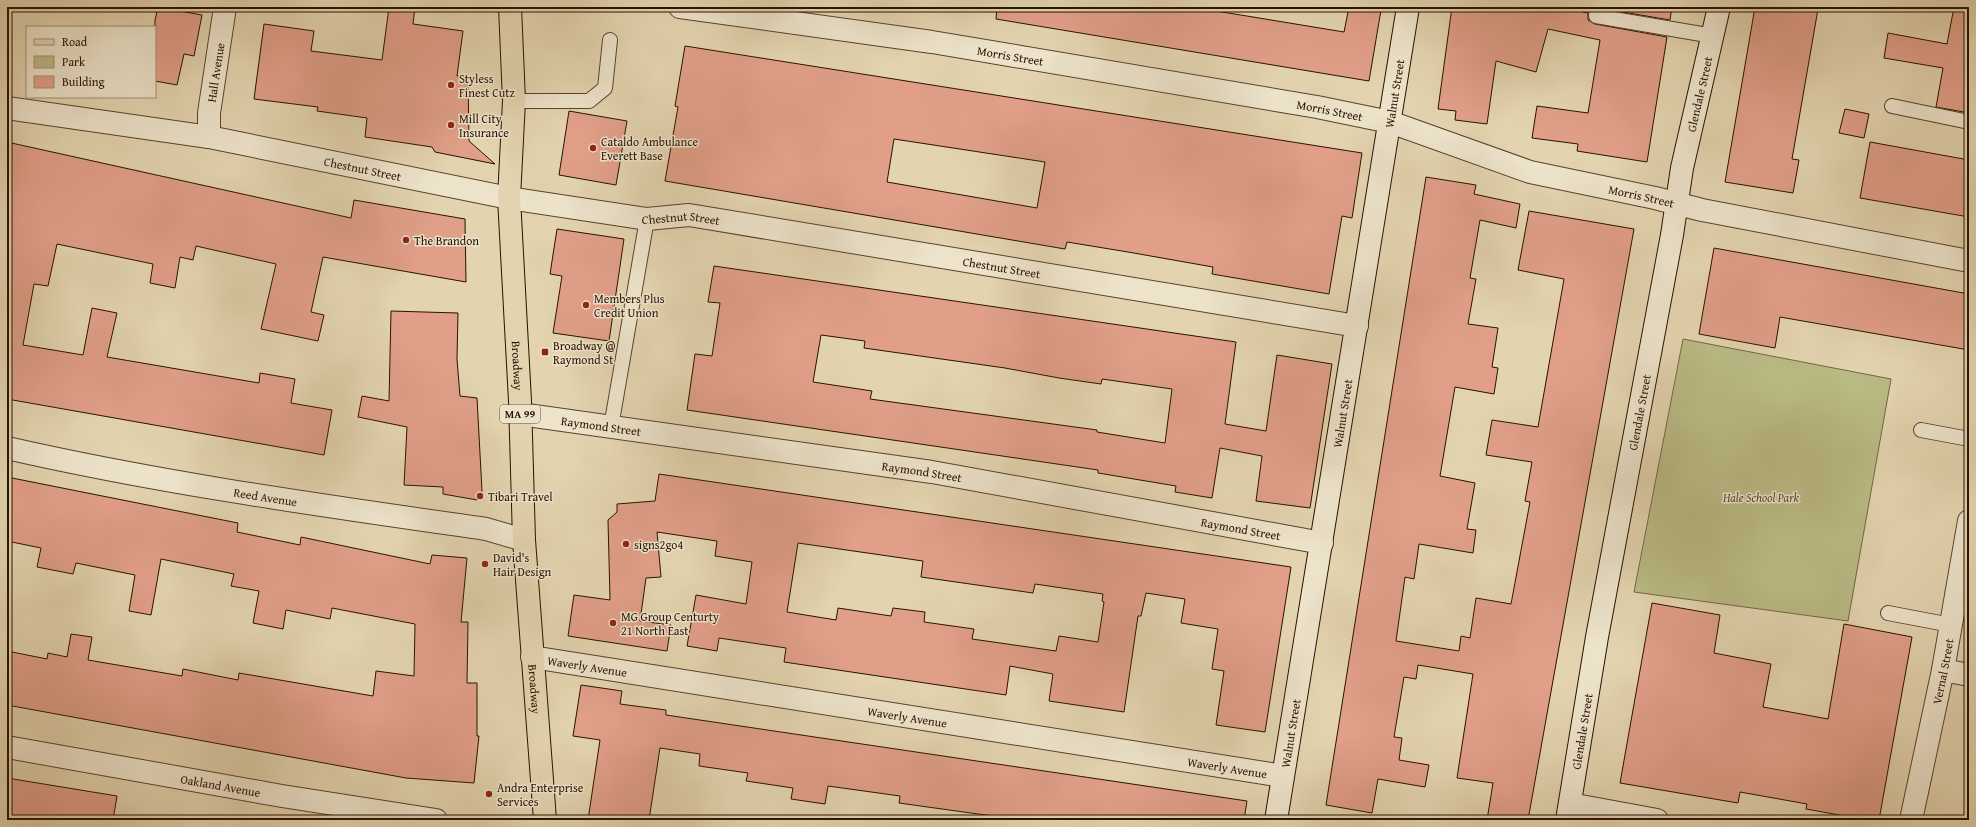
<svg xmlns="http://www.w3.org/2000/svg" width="1976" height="827" font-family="'Gentium Book Plus',serif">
<rect width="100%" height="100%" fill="#e3d4af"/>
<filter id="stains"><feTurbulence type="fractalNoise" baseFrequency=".005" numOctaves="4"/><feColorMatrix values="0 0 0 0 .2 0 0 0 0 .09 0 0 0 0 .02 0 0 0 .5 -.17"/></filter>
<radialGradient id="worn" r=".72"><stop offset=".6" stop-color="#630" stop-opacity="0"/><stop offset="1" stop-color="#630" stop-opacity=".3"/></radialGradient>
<path fill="#babb86" stroke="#726643" d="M 1683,339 L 1891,379 L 1848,621 L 1634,592 Z"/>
<path fill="#e19f88" stroke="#291200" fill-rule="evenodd" d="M 158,7 L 202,15 L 194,56 L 184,54 L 177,85 L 155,81 L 155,20 Z
M 389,7 L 415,7 L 413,24 L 463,31 L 457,76 L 468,77 L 469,141 L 495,164 L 435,152 L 432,147 L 365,137 L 367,118 L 317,111 L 318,107 L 254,99 L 264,24 L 314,31 L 311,51 L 382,60 Z
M 997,7 L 1192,7 L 1344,32 L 1349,7 L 1381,10 L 1369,81 L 996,19 Z
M 1452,7 L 1560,7 L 1588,13 L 1588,20 L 1595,24 L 1667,37 L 1647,162 L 1577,151 L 1578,144 L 1532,138 L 1537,106 L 1588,113 L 1600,40 L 1548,29 L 1536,72 L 1496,61 L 1487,124 L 1455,120 L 1456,111 L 1438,109 Z
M 1605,7 L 1672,7 L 1670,20 L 1605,9 Z
M 1755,7 L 1805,7 L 1818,9 L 1792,159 L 1799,160 L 1793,193 L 1725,182 Z
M 1954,7 L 1969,7 L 1969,113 L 1936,107 L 1943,68 L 1884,58 L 1888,33 L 1947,44 Z
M 685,46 L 1362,153 L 1352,218 L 1342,216 L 1329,294 L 1212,274 L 1213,267 L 1128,252 L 1067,242 L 1065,249 L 665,181 L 678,107 L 675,106 ZM 894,139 L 1045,162 L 1037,208 L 887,182 Z
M 1845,109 L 1869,114 L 1864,138 L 1839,133 Z
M 569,111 L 627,121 L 616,185 L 559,175 Z
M 7,142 L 351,218 L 354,200 L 465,219 L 466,282 L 323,257 L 311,312 L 324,315 L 318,341 L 261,329 L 276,264 L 196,246 L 193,260 L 180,257 L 175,288 L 150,283 L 153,264 L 57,244 L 48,286 L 34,284 L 23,345 L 83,355 L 92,308 L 117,313 L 107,357 L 259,383 L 260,373 L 295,379 L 291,403 L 332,410 L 324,455 L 7,399 Z
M 1870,142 L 1969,160 L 1969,217 L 1860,198 Z
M 1426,177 L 1476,185 L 1474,194 L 1520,204 L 1516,228 L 1480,220 L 1470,278 L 1476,279 L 1468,324 L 1498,328 L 1492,367 L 1498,368 L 1494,394 L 1455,387 L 1440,476 L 1475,483 L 1467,529 L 1476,530 L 1473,553 L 1419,544 L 1414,579 L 1405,577 L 1396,641 L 1459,651 L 1461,636 L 1470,638 L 1476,598 L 1511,604 L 1530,502 L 1525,501 L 1532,462 L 1486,455 L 1492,420 L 1538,427 L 1564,279 L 1518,270 L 1529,211 L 1634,229 L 1528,820 L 1487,820 L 1493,783 L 1457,778 L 1473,674 L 1418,665 L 1416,679 L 1404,677 L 1394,737 L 1402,738 L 1399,760 L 1429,765 L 1425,787 L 1378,779 L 1372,813 L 1326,805 Z
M 557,229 L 624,239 L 609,341 L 553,333 L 562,276 L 550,274 Z
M 1714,248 L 1969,294 L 1969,350 L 1780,317 L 1775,348 L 1699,334 Z
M 714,266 L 1236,342 L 1225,424 L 1266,431 L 1277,355 L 1332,364 L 1310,508 L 1256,501 L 1262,456 L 1220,448 L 1212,498 L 1175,492 L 1176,486 L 1098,473 L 1098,470 L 687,410 L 695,354 L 712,356 L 720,303 L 708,302 ZM 821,335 L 865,341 L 864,348 L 1005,368 L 1059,378 L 1101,384 L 1102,379 L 1172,389 L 1165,443 L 1097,432 L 1097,430 L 870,399 L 872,391 L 813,382 Z
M 391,311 L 458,313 L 457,359 L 460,396 L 477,398 L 482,491 L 477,500 L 443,494 L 443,487 L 404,485 L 407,427 L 358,417 L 362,396 L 389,401 Z
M 659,474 L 1291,567 L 1265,732 L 1216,725 L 1224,671 L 1212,669 L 1218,629 L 1181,623 L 1185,599 L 1146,593 L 1141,616 L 1138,616 L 1124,712 L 1049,701 L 1053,674 L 1010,666 L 1006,695 L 784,662 L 786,648 L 719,638 L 717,651 L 687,646 L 696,595 L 746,604 L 752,562 L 715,556 L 717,541 L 657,532 L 661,577 L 646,578 L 640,621 L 671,625 L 667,651 L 568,636 L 574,595 L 610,600 L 608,520 L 617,512 L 617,504 L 655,501 ZM 798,543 L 923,561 L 921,577 L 1033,593 L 1035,584 L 1103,594 L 1102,601 L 1104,602 L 1098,642 L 1059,636 L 1056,651 L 972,639 L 974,629 L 924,622 L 925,612 L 893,608 L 891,616 L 838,608 L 836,620 L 787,612 Z
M 7,477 L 238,523 L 237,532 L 300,545 L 301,537 L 430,564 L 432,555 L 467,558 L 461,622 L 468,622 L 467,683 L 477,683 L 477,736 L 479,736 L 474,783 L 406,778 L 7,705 L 7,651 L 47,659 L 48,653 L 67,657 L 71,634 L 92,637 L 88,660 L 182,676 L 183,669 L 238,680 L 239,673 L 373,696 L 376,671 L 414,676 L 415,624 L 332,608 L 330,619 L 286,610 L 283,629 L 253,623 L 259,591 L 231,586 L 234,574 L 161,559 L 151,615 L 129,611 L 135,575 L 76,563 L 73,574 L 37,567 L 41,548 L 7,541 Z
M 1652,603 L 1720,615 L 1714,653 L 1771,664 L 1763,707 L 1828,719 L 1844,624 L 1912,637 L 1879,820 L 1867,820 L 1806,809 L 1807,804 L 1740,792 L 1738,803 L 1620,783 Z
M 581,685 L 622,691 L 620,704 L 666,710 L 666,715 L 1247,801 L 1244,820 L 1021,820 L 899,803 L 900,796 L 828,786 L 825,804 L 791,799 L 793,788 L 746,781 L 748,773 L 699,766 L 700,754 L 660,748 L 649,820 L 588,820 L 600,740 L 573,736 Z
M 7,778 L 117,796 L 113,820 L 7,820 Z"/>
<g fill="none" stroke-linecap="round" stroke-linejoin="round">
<g stroke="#58422c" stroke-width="16">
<path id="lane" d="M 1597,7 L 1596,16 L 1713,36
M 514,101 L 589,101 L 605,88 L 610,40
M 1892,106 L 1969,122
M 611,427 L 647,219
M 1921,430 L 1969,439
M 1888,613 L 1951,625"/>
</g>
<g stroke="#58422c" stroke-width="24">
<g id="street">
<path id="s1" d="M 680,7 L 932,42 L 1317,107 L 1390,122 L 1530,172 L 1655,198 L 1702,210 L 1969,261"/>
<path id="s2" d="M 7,108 L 209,137 L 509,198 L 647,219 L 689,215 L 1357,326"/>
<path id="s3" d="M 209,137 L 209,113 L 225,7"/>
<path id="s4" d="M 520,414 L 932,472 L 1322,543"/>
<path id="s5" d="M 7,448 C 165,484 326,506 486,529 L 524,540"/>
<path id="s6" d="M 532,657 L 1283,776"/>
<path d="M 1943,670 L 1969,675"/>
<path id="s7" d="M 7,747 L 282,796 L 436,820"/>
<path d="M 1570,804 L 1657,820"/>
<path id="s8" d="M 1911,820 L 1943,670 L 1969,521"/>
</g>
</g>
<g stroke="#291200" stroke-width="24">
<g id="secondary">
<path id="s9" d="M 1276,820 L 1408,7"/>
<path id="s10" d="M 1567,820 L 1597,637 L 1672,235 L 1682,168 L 1719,7"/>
</g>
</g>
<g stroke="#291200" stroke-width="24">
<g id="primary">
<path id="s11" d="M 510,7 L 514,101 L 509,198 L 520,401 L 524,540 L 545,820"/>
</g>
</g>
<use href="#lane" stroke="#ede3cb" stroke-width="14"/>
<use href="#street" stroke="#ede3cb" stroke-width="22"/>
<use href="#secondary" stroke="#ede3cb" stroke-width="22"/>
<use href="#primary" stroke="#e3d4af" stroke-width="22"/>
</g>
<g fill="#8f2418" stroke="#ede3cb" stroke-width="1.5">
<circle cx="451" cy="85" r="4"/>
<circle cx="451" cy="125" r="4"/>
<circle cx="593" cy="148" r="4"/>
<circle cx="406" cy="240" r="4"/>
<circle cx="586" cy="305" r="4"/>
<rect x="541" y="348" width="8" height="8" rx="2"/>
<circle cx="480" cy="496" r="4"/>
<circle cx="626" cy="544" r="4"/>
<circle cx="485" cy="564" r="4"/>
<circle cx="613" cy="623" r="4"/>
<circle cx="489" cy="794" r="4"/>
</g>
<g text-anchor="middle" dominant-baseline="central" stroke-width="3" stroke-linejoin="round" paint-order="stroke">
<rect fill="#ede3cb" stroke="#64513d" stroke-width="1" x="500" y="405" width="40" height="18" rx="3"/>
<g font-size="11" font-weight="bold" fill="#291200">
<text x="520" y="414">MA 99</text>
</g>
<g font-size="12" fill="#291200" stroke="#ede3cb">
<text stroke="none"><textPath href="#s1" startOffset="334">Morris Street</textPath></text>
<text stroke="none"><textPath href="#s3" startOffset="65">Hall Avenue</textPath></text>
<text stroke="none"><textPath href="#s9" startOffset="736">Walnut Street</textPath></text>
<text stroke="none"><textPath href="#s10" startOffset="738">Glendale Street</textPath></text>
<text stroke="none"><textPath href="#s1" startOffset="658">Morris Street</textPath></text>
<text stroke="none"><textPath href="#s2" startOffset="361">Chestnut Street</textPath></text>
<text stroke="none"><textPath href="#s1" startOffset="982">Morris Street</textPath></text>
<text stroke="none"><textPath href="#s2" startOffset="684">Chestnut Street</textPath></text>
<text stroke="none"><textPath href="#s2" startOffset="1009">Chestnut Street</textPath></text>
<text stroke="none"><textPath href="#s11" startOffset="359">Broadway</textPath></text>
<text stroke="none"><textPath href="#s10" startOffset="414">Glendale Street</textPath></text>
<text stroke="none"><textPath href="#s9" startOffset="412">Walnut Street</textPath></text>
<text stroke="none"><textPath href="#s4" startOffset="82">Raymond Street</textPath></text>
<text stroke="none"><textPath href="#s4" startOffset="406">Raymond Street</textPath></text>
<text stroke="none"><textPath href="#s5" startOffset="263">Reed Avenue</textPath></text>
<text stroke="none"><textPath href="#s4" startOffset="730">Raymond Street</textPath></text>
<text stroke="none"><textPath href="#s6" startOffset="56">Waverly Avenue</textPath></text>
<text stroke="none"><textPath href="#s8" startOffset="152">Vernal Street</textPath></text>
<text stroke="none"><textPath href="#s11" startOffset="683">Broadway</textPath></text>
<text stroke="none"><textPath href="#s6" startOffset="380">Waverly Avenue</textPath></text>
<text stroke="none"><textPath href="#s10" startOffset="90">Glendale Street</textPath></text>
<text stroke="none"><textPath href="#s9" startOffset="88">Walnut Street</textPath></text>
<text stroke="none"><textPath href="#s6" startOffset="704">Waverly Avenue</textPath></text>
<text stroke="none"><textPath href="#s7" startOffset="217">Oakland Avenue</textPath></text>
</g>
<g font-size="12" fill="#291200" stroke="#ede3cb" text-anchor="start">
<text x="459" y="78">Styless<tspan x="459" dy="14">Finest Cutz</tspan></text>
<text x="459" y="118">Mill City<tspan x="459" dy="14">Insurance</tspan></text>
<text x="601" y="141">Cataldo Ambulance<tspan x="601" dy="14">Everett Base</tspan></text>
<text x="414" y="240">The Brandon</text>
<text x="594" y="298">Members Plus<tspan x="594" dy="14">Credit Union</tspan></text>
<text x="553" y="345">Broadway @<tspan x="553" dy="14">Raymond St</tspan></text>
<text x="488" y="496">Tibari Travel</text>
<text x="634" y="544">signs2go4</text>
<text x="493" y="557">David's<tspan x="493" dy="14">Hair Design</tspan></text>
<text x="621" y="616">MG Group Centurty<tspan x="621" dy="14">21 North East</tspan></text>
<text x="497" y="787">Andra Enterprise<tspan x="497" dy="14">Services</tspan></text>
</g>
<g font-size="12" font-style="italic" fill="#544528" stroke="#ede3cb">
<text x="1761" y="497">Hale School Park</text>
</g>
</g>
<rect width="1976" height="827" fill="none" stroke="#e3d4af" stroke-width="24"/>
<rect x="8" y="8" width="1960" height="811" fill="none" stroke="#291200" stroke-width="2"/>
<rect x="12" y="12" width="1952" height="803" fill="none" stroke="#291200"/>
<rect x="26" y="26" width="130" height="72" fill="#ede3cb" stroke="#9f8f7a"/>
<rect x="34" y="39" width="20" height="6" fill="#e3d4af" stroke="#9f8f7a"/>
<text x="62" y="46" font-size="12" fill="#291200">Road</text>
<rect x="34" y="56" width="20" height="12" fill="#babb86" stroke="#9f8f7a"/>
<text x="62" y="66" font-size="12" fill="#291200">Park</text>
<rect x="34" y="76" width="20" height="12" fill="#e19f88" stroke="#9f8f7a"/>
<text x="62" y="86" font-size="12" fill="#291200">Building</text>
<rect width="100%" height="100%" filter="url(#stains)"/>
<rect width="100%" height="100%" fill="url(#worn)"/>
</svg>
